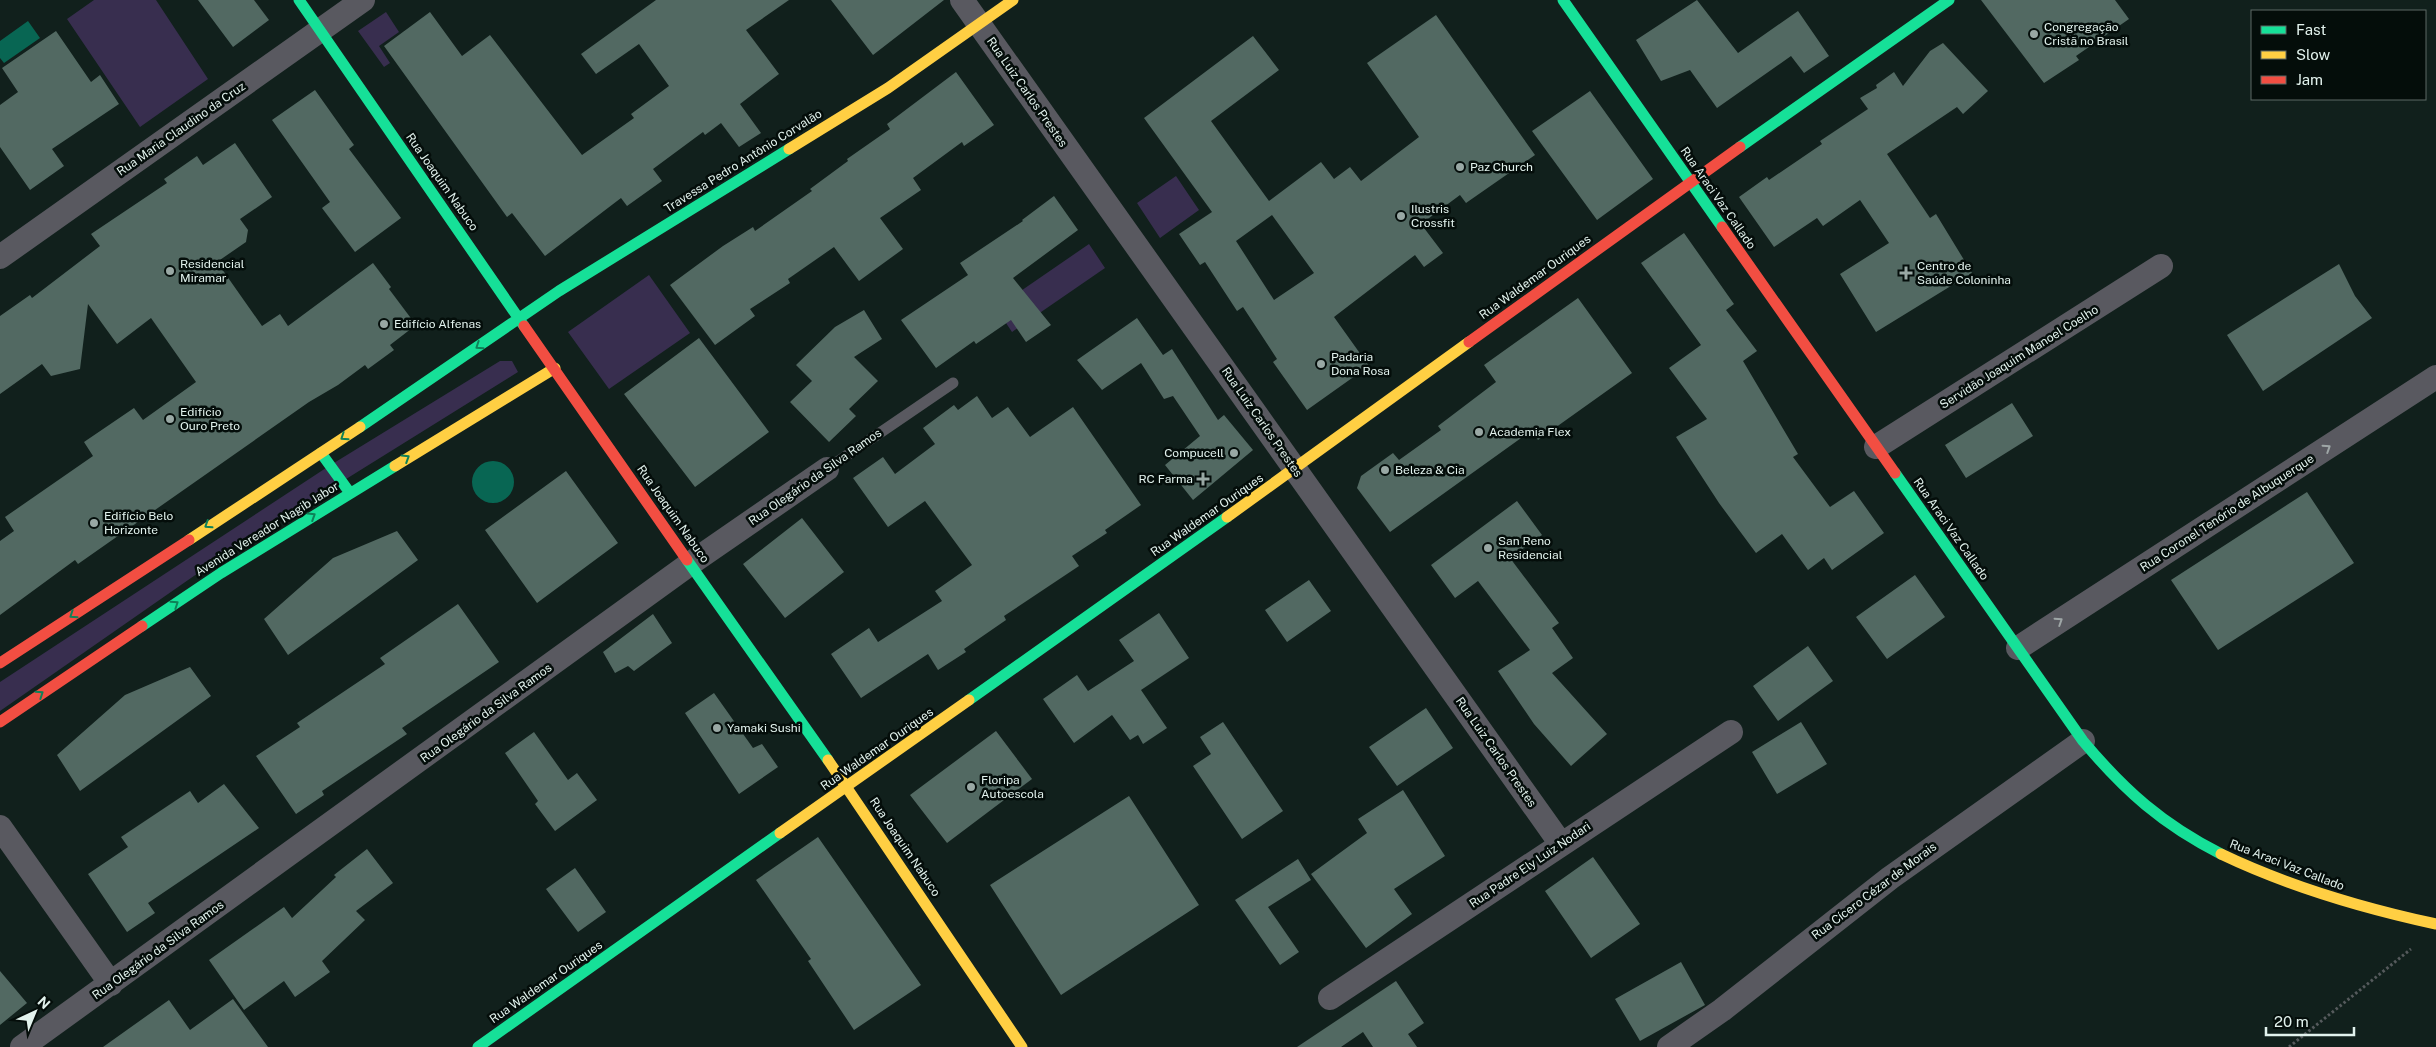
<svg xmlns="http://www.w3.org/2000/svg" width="2436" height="1047" font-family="'Public Sans',sans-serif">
<rect width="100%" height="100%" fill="#11201c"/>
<path fill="#382e4f" d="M 94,0 L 156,0 L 208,79 L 140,127 L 67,19 Z
M 386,12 L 399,32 L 379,46 L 390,63 L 384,67 L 358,31 Z
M 1176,176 L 1199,210 L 1160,238 L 1137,203 Z
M 1089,244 L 1105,268 L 1012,332 L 996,308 Z
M 649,275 L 690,333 L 609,389 L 568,332 Z
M 500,361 L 512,361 L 518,372 L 224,555 L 0,711 L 0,682 L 329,466 Z"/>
<path fill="#086653" d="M 28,21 L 40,38 L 4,63 L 0,58 L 0,41 Z
M472 482a21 21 0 1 1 42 0a21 21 0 1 1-42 0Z"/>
<path fill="#526962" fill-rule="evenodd" d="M 198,0 L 254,0 L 269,20 L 233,47 Z
M 656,0 L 789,0 L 746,30 L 779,74 L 740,104 L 761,133 L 739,147 L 721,123 L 705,135 L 703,132 L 653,169 L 662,181 L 627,206 L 621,198 L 545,256 L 512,213 L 507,217 L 384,46 L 430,12 L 462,56 L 490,35 L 582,155 L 634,118 L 631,114 L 669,86 L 639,44 L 596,74 L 581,54 Z
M 831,0 L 944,0 L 873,55 Z
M 1697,0 L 1738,53 L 1798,11 L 1829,56 L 1804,73 L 1791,56 L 1717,108 L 1690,70 L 1661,81 L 1636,40 Z
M 1981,0 L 2115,0 L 2129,19 L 2076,56 L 2079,60 L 2044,83 Z
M 1436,15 L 1535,155 L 1466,203 L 1460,195 L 1421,224 L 1443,253 L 1424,267 L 1415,255 L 1334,317 L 1369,366 L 1307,410 L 1273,362 L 1277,359 L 1243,307 L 1237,311 L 1205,262 L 1200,265 L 1179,234 L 1212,212 L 1144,118 L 1253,36 L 1279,70 L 1211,121 L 1269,201 L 1321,162 L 1334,179 L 1350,167 L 1361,181 L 1419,137 L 1367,63 ZM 1272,215 L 1314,273 L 1274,300 L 1236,241 Z
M 56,31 L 91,82 L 100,75 L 119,104 L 52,149 L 64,166 L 30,190 L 0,147 L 0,105 L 18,92 L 2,68 Z
M 1943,43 L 1988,91 L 1963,114 L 1957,107 L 1887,154 L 1930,218 L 1936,214 L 1972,273 L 1876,332 L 1840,274 L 1889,243 L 1860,200 L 1823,226 L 1817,218 L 1774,247 L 1739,197 L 1767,177 L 1769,180 L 1822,144 L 1820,141 L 1868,109 L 1860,98 L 1877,88 L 1876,85 L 1894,72 L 1903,86 L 1930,51 Z
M 956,72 L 994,125 L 964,146 L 962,142 L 913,178 L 921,190 L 880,218 L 903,249 L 859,281 L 834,247 L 788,279 L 790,283 L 750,309 L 755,316 L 715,345 L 670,285 L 723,246 L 753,227 L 755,231 L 812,191 L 810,189 L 848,161 L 847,159 L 890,129 L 887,124 Z
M 315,90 L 354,145 L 349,149 L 401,218 L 355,252 L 322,208 L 330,202 L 272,120 Z
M 1590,91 L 1653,179 L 1597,220 L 1532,131 Z
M 235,143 L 272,197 L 240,219 L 248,230 L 246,242 L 217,262 L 262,326 L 280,314 L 288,326 L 373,263 L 391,287 L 389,289 L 416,325 L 390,345 L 394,350 L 368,369 L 365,365 L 338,385 L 309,402 L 78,564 L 75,560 L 0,615 L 0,541 L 14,531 L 5,517 L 93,456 L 84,442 L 134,408 L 143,420 L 196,382 L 151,318 L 117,344 L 88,304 L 80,369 L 51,376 L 42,364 L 0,394 L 0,316 L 30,295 L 32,298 L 100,246 L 91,234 L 167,183 L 164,179 L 197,156 L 203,165 Z
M 1054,196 L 1078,230 L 1013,278 L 1051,325 L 1026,342 L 1011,320 L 976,344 L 974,341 L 936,368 L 901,320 L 968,275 L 960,263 L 1023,221 L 1022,220 Z
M 1684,233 L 1734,304 L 1726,310 L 1757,351 L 1743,361 L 1798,454 L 1793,457 L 1830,507 L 1854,491 L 1884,533 L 1832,570 L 1824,558 L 1808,570 L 1782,534 L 1756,553 L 1719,503 L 1676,437 L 1707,419 L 1669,368 L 1701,345 L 1641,263 Z
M 2339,264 L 2355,296 L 2372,318 L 2263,391 L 2227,335 Z
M 1578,298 L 1632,373 L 1538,440 L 1531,431 L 1390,532 L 1357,488 L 1361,476 L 1393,453 L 1399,460 L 1441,430 L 1438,426 L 1496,382 L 1484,365 Z
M 864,310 L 882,339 L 854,357 L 878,381 L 849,409 L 856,416 L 829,442 L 790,402 L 812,381 L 796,365 L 835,327 Z
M 1137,318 L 1163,355 L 1172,349 L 1218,420 L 1224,415 L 1253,450 L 1193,500 L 1165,465 L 1200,436 L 1173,396 L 1164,399 L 1141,363 L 1102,390 L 1077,360 Z
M 699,338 L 769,432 L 695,487 L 624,394 Z
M 977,396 L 992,418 L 1008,407 L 1030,437 L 1073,407 L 1141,505 L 1105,530 L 1107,533 L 1072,556 L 1079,566 L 1004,616 L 1006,620 L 964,649 L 966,652 L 938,670 L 928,654 L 861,698 L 831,654 L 869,628 L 878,642 L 942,601 L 935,591 L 972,565 L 925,501 L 888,527 L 853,478 L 883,457 L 895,474 L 935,444 L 923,428 L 954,405 L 958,410 Z
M 2012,403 L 2033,436 L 1966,478 L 1945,445 Z
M 566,471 L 618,543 L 537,603 L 485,530 Z
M 2307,492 L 2354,563 L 2218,650 L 2171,580 Z
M 1517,501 L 1542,535 L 1510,558 L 1559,623 L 1552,628 L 1573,658 L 1552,673 L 1607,734 L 1571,766 L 1534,724 L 1498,671 L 1530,650 L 1478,581 L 1455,598 L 1431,565 Z
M 802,518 L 844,572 L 785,618 L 743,564 Z
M 397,531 L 418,560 L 288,655 L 264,619 L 333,558 Z
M 1915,575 L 1945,617 L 1887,659 L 1856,617 Z
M 1309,580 L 1331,611 L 1287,642 L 1265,610 Z
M 458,604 L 499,662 L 402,728 L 407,734 L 322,791 L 324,795 L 296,814 L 256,756 L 300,727 L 297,723 L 385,664 L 380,658 Z
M 1159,613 L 1189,658 L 1141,690 L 1167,728 L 1143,744 L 1138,735 L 1130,740 L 1112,715 L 1074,743 L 1043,699 L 1077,675 L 1088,691 L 1134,661 L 1119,640 Z
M 653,614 L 672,643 L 634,671 L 628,666 L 615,673 L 603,652 Z
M 1808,646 L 1833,681 L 1778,721 L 1753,686 Z
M 190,667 L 211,696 L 80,791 L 57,755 L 125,695 Z
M 714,693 L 753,748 L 762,744 L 778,767 L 739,794 L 685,713 Z
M 1426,708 L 1453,748 L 1397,786 L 1369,747 Z
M 1223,722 L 1283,811 L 1242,839 L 1193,766 L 1211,754 L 1200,737 Z
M 1801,722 L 1827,764 L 1777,794 L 1752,752 Z
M 996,731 L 1032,779 L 947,843 L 910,795 Z
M 534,732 L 568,780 L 577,773 L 597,800 L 555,831 L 535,804 L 538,801 L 505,753 Z
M 224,784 L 259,828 L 148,903 L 155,913 L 127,932 L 88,874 L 128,847 L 121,837 L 190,791 L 198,803 Z
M 1403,790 L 1445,856 L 1394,889 L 1412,914 L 1366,948 L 1311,874 L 1367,833 L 1358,819 Z
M 1129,796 L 1199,905 L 1061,995 L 990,885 Z
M 818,837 L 921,985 L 854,1030 L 808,961 L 811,959 L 756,880 Z
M 367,849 L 393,883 L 356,911 L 365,920 L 322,961 L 330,972 L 295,997 L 284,981 L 244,1010 L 209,960 L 284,907 L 292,918 L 336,877 L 334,875 Z
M 1593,857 L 1640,924 L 1591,958 L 1545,891 Z
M 1298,859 L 1311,880 L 1268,907 L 1299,952 L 1280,965 L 1235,900 Z
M 575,868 L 606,912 L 578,932 L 546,889 Z
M 1681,962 L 1705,1005 L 1640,1041 L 1615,999 Z
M 0,971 L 27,1003 L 0,1025 Z
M 1396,981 L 1424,1023 L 1408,1034 L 1417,1047 L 1373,1047 L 1363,1032 L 1341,1047 L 1297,1047 Z
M 233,999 L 268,1047 L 103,1047 L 169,1000 L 190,1030 Z"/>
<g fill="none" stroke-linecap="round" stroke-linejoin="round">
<path stroke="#555a5c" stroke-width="3" stroke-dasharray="2.5 2.5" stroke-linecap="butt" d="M 2289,1047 L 2411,949"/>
<path stroke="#595960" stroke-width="11" d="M 827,469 L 953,383"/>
<path stroke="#595960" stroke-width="24" d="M 962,0 L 1561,844
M 0,257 L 363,0
M 1876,447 L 2161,266
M 2018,648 L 2436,377
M 0,827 L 111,984
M 1330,998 L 1731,732
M 22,1047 L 691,563 L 827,469
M 1669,1047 L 1722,1010 L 1890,878 L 2083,741"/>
<path stroke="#16e098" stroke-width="11" d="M 299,0 L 524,326
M 1563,0 L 1722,227
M 1740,147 L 1949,0
M 360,427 L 559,291 L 789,149
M 321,453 L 350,493
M 1895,473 L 2083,741 C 2125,791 2162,824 2221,854
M 687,560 L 828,760
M 142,626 L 221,573 L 395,466
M 969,700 L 1227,517
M 478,1047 L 780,833"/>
<path stroke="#ffcf43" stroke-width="11" d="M 789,149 L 888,88 L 1013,0
M 395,466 L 555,368
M 1227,517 L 1469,342
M 189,540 L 360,427
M 828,760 L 1022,1047
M 780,833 L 969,700
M 2221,854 C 2290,887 2362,908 2436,924"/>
<path stroke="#f24e42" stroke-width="11" d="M 1722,227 L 1895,473
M 524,326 L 687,560
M 1469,342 L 1740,147
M 0,663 L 189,540
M 0,722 L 142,626"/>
</g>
<defs><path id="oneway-chevron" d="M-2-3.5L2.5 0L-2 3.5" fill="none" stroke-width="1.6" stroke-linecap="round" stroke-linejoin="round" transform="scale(1.25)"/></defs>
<g stroke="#0e8158">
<use href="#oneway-chevron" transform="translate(479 346) rotate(146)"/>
<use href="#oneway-chevron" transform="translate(344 437) rotate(146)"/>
<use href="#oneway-chevron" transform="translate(406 458) rotate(-32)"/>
<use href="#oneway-chevron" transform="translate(312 516) rotate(-32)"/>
<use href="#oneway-chevron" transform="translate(208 525) rotate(147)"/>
<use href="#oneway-chevron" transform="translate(175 604) rotate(-34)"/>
<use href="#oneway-chevron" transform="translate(73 615) rotate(146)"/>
<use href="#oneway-chevron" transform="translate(40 694) rotate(-34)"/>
</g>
<g stroke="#9ea6a6">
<use href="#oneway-chevron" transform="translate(2327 448) rotate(-33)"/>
<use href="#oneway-chevron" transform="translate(2059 621) rotate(-33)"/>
</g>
<g fill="#99a8a4" stroke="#040d0a" stroke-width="2">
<circle cx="2034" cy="34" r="5"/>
<circle cx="1460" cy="167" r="5"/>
<circle cx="1401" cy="216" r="5"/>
<circle cx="170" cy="271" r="5"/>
<path d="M1903.5 265.5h5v5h5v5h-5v5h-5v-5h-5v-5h5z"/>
<circle cx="384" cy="324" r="5"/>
<circle cx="1321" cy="364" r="5"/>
<circle cx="170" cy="419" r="5"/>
<circle cx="1479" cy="432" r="5"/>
<circle cx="1234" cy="453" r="5"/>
<circle cx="1385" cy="470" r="5"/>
<path d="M1200.5 471.5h5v5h5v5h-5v5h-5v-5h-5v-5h5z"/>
<circle cx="94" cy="523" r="5"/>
<circle cx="1488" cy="548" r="5"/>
<circle cx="717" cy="728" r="5"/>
<circle cx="971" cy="787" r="5"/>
</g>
<g text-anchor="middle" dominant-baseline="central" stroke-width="5" stroke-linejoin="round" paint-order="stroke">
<g font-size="12" fill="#e2f2ed" stroke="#040d0a" text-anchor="start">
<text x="2044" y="27">Congregação<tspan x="2044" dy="14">Cristã no Brasil</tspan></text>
<text x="1470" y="167">Paz Church</text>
<text x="1411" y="209">Ilustris<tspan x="1411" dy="14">Crossfit</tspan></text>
<text x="180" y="264">Residencial<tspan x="180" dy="14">Miramar</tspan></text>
<text x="1917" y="266">Centro de<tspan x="1917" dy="14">Saúde Coloninha</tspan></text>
<text x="394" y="324">Edifício Alfenas</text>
<text x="1331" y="357">Padaria<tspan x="1331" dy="14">Dona Rosa</tspan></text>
<text x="180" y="412">Edifício<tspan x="180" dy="14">Ouro Preto</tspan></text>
<text x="1489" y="432">Academia Flex</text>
<text x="1224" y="453" text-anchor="end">Compucell</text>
<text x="1395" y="470">Beleza &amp; Cia</text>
<text x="1193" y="479" text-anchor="end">RC Farma</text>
<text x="104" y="516">Edifício Belo<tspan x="104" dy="14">Horizonte</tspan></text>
<text x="1498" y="541">San Reno<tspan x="1498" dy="14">Residencial</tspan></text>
<text x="727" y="728">Yamaki Sushi</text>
<text x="981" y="780">Floripa<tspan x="981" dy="14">Autoescola</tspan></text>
</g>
<g font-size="12" fill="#e2f2ed" stroke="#040d0a">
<text transform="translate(1027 92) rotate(55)">Rua Luiz Carlos Prestes</text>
<text transform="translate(181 129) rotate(-35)">Rua Maria Claudino da Cruz</text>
<text transform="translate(743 161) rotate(-32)">Travessa Pedro Antônio Corvalão</text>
<text transform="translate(442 182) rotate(55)">Rua Joaquim Nabuco</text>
<text transform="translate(1718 198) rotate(55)">Rua Araci Vaz Callado</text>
<text transform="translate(1535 277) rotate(-36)">Rua Waldemar Ouriques</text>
<text transform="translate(2019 357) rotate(-32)">Servidão Joaquim Manoel Coelho</text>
<text transform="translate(1262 422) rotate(55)">Rua Luiz Carlos Prestes</text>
<text transform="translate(815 477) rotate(-35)">Rua Olegário da Silva Ramos</text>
<text transform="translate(2227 513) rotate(-33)">Rua Coronel Tenório de Albuquerque</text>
<text transform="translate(673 514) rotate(55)">Rua Joaquim Nabuco</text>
<text transform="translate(1207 515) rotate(-35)">Rua Waldemar Ouriques</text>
<text transform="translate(267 529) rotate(-32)">Avenida Vereador Nagib Jabor</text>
<text transform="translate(1951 529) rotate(55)">Rua Araci Vaz Callado</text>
<text transform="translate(486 713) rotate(-36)">Rua Olegário da Silva Ramos</text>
<text transform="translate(877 749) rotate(-35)">Rua Waldemar Ouriques</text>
<text transform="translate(1496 752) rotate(55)">Rua Luiz Carlos Prestes</text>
<text transform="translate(905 847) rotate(56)">Rua Joaquim Nabuco</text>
<text transform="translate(1530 865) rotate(-34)">Rua Padre Ely Luiz Nodari</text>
<text transform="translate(2287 865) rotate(21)">Rua Araci Vaz Callado</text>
<text transform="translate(1874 891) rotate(-37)">Rua Cícero Cézar de Morais</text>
<text transform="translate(158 950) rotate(-36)">Rua Olegário da Silva Ramos</text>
<text transform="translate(546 982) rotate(-35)">Rua Waldemar Ouriques</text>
</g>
</g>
<rect x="2251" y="10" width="175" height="90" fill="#040d0a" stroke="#5d6965"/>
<rect x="2261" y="26" width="25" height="8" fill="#16e098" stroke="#5d6965"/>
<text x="2296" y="35" font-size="15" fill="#e2f2ed">Fast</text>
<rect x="2261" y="51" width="25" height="8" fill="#ffcf43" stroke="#5d6965"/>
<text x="2296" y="60" font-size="15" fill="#e2f2ed">Slow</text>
<rect x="2261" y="76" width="25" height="8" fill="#f24e42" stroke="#5d6965"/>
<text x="2296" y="85" font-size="15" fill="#e2f2ed">Jam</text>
<g transform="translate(35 1012) rotate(44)" stroke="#040d0a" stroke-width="4" paint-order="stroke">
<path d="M0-4L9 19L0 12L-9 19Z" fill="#e2f2ed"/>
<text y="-8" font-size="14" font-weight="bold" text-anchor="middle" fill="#e2f2ed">N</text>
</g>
<path d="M2266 1027v8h88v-8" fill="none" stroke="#e2f2ed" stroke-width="2.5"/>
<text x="2274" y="1027" font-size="15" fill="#e2f2ed" stroke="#040d0a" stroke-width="4" paint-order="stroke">20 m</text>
</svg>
